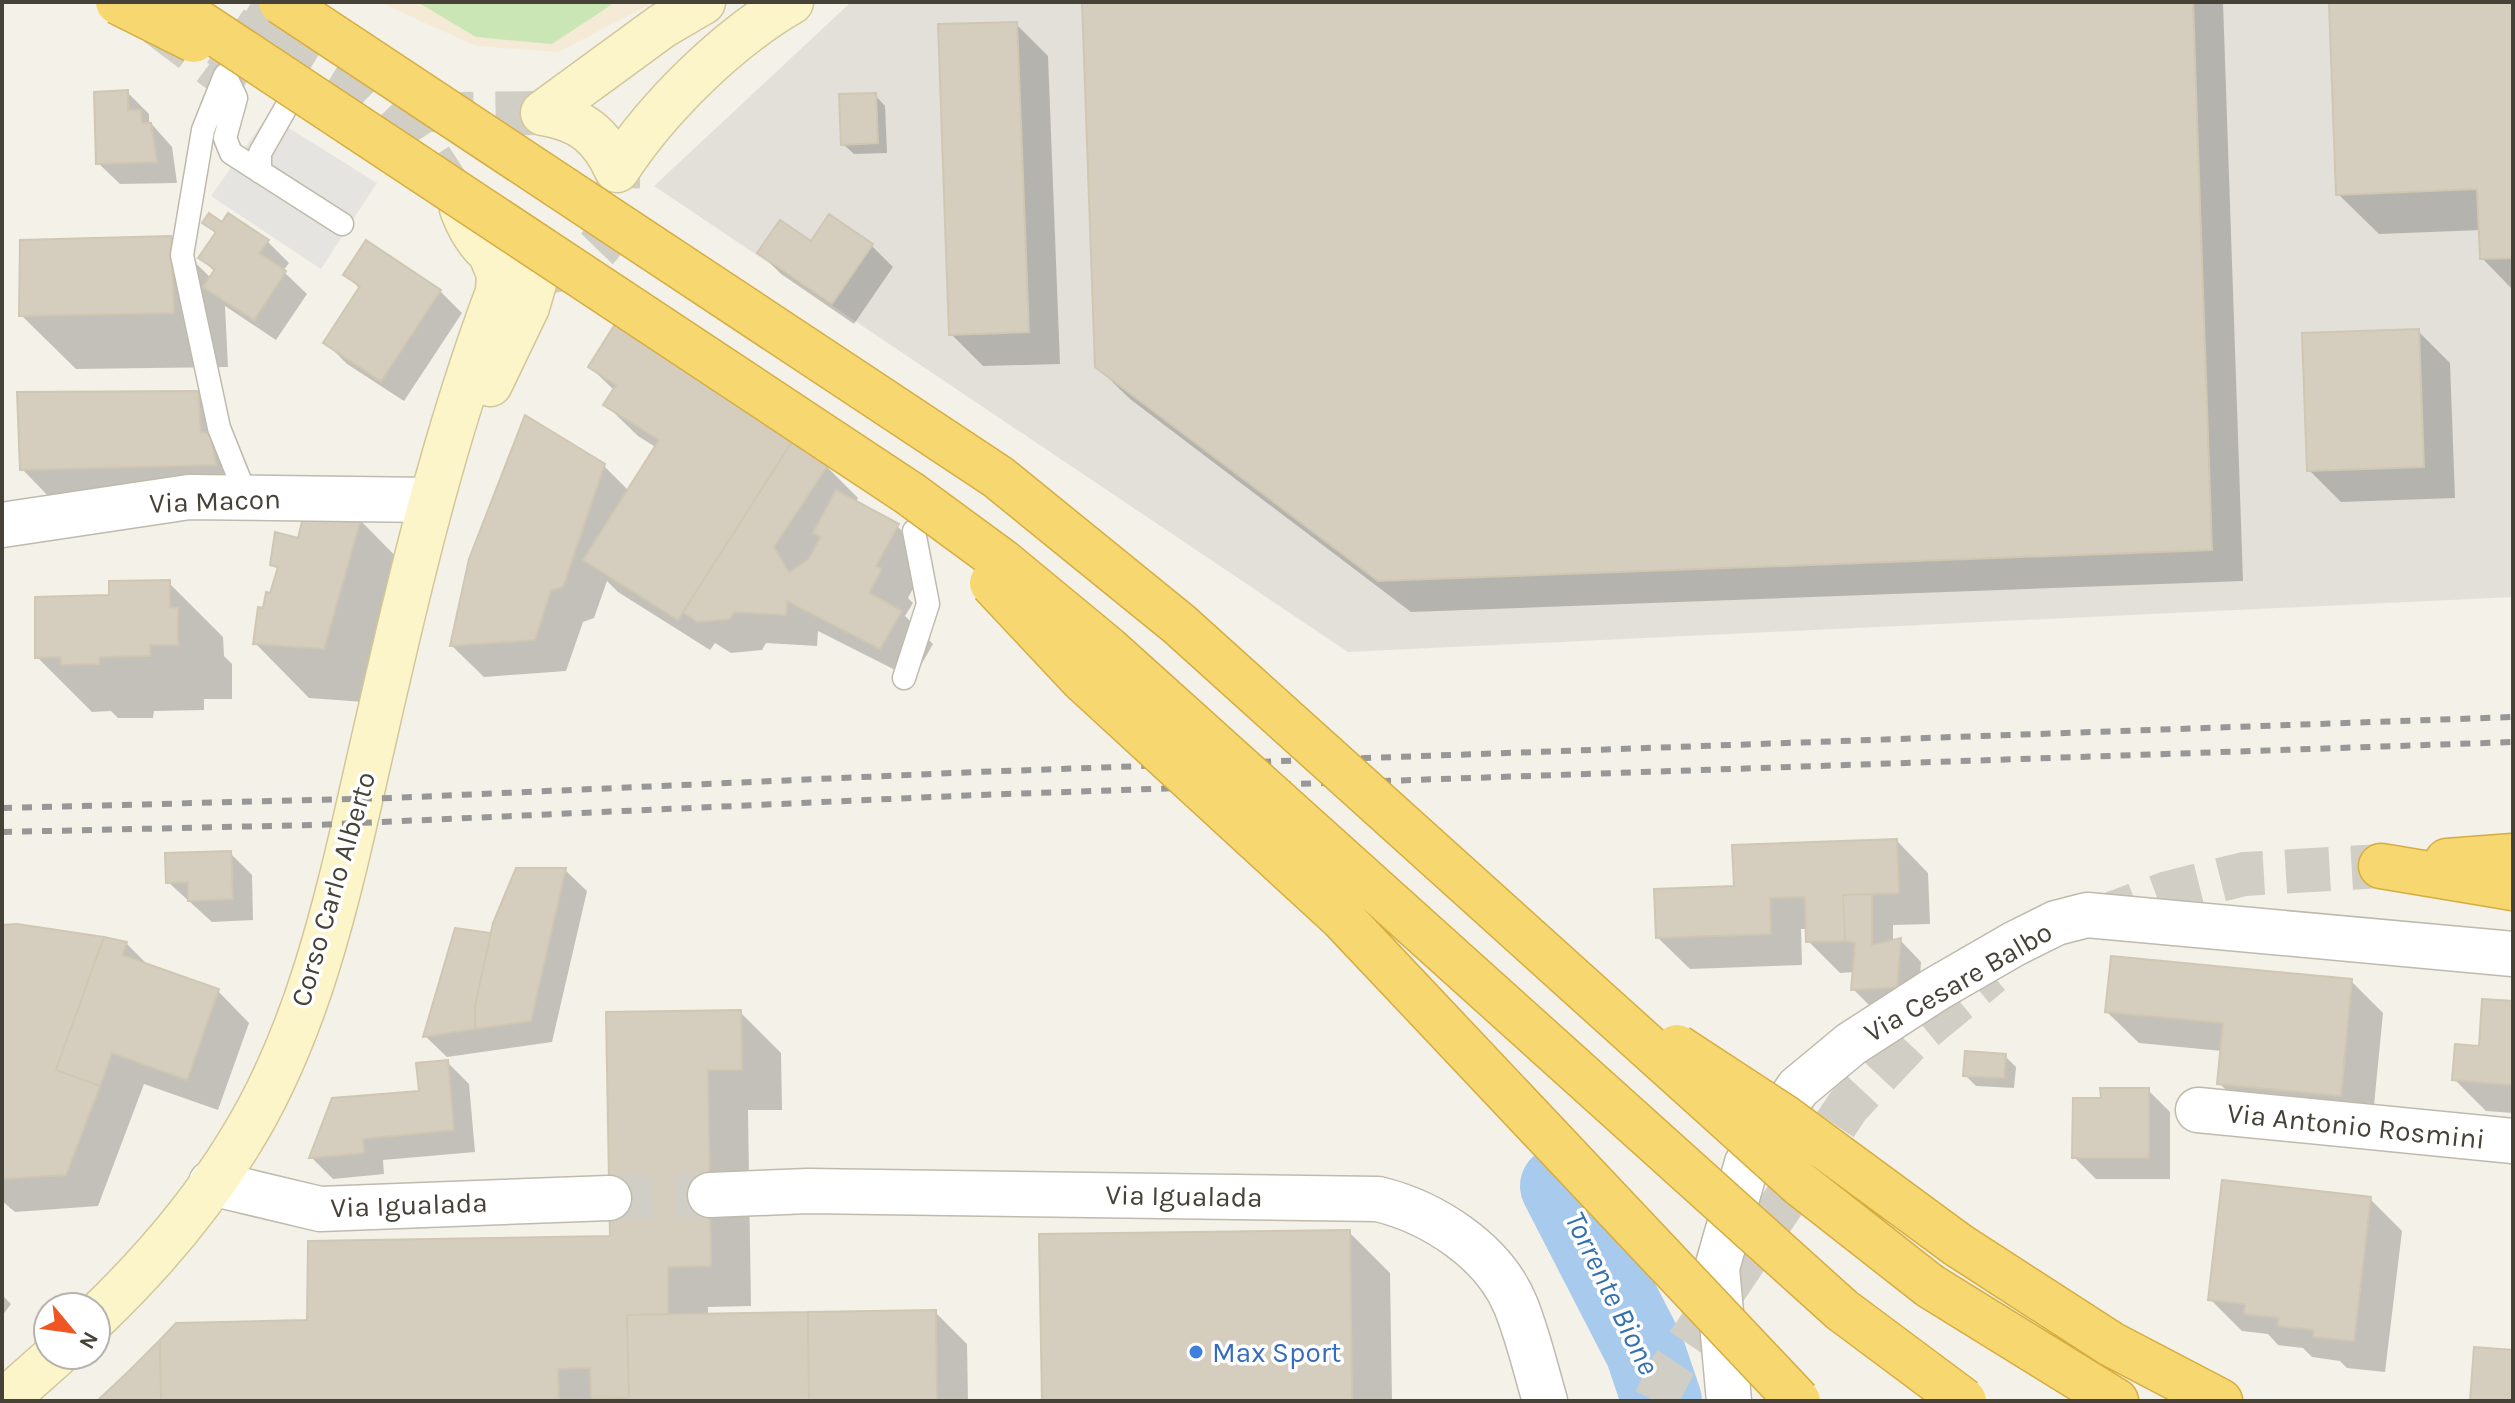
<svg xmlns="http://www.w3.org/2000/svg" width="2515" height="1403" font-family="Karla,sans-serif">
<rect width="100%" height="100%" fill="#f4f1e9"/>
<path fill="#f4ead5" d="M 379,2 L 655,2 L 558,52 L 476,46 Z"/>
<path fill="#e3e0da" d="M 851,2 L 2513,2 L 2513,597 L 1348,652 L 654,186 Z"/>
<path fill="#cae6b4" d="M 609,2 L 611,5 L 552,44 L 476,37 L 419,3 Z"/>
<path fill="#e5e4e0" d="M 268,115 L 377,183 L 321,269 L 211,196 Z"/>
<path fill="#0003" d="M 1084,2 L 2223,2 L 2243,581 L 1411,612 L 1130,399 L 1097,367 Z
M 2331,2 L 2513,2 L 2513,290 L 2482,258 L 2481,230 L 2379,234 L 2338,194 Z
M 1016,24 L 1048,56 L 1060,364 L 983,366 L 951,334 Z
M 127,92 L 149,114 L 149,121 L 172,147 L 177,183 L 120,184 L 98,163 Z
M 875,95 L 885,106 L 887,153 L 854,154 L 843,144 Z
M 205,223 L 267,241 L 289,263 L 283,271 L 307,294 L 276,340 L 225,306 L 228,367 L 76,369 L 21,315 L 170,238 L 211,278 L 215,272 L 201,258 L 216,234 Z
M 811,244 L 871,245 L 893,267 L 854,324 L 781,274 L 760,253 Z
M 346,275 L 440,291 L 462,313 L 404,401 L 347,364 L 325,342 L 360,289 Z
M 2418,331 L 2450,363 L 2455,498 L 2341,502 L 2309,470 Z
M 2,360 L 4,362 L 2,417 Z
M 590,367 L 827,467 L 858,498 L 855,503 L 897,526 L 929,558 L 908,598 L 913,603 L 905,616 L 933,644 L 913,679 L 818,631 L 817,646 L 766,643 L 762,650 L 731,653 L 715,643 L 710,650 L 618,592 L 607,581 L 594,618 L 583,622 L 566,671 L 484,677 L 452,646 L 604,466 L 629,491 L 657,448 L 638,436 L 606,405 L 615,391 Z
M 197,393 L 229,425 L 246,496 L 53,501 L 22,469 Z
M 360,520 L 414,575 L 378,703 L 309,698 L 255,643 L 279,571 L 272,564 L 299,541 Z
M 168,582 L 223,637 L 224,656 L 232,664 L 232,699 L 204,699 L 204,710 L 154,711 L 153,718 L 118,718 L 111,711 L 92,712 L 37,657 L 111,597 Z
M 1897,841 L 1928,873 L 1930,924 L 1893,925 L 1893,942 L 1900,940 L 1921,962 L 1918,1008 L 1875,1011 L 1853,989 L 1855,972 L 1840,973 L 1808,941 L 1808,929 L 1801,929 L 1802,965 L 1690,969 L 1658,938 L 1736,888 Z
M 230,853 L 252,875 L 253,920 L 212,922 L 168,882 Z
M 565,870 L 587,891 L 552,1042 L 447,1057 L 425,1036 L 493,935 Z
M 2,927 L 126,943 L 149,966 L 218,991 L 249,1023 L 218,1110 L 144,1084 L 98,1206 L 15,1212 L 2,1201 Z
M 2351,981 L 2383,1013 L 2372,1126 L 2251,1115 L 2219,1083 L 2222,1051 L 2139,1043 L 2107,1012 Z
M 2513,1003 L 2513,1113 L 2486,1111 L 2454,1079 Z
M 740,1012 L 781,1053 L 782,1110 L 748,1110 L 751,1306 L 708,1307 L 708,1315 L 935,1312 L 967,1344 L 968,1401 L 98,1401 L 309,1322 L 612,1238 Z
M 2005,1056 L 2016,1067 L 2014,1088 L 1976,1086 L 1965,1075 Z
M 447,1062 L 469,1084 L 475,1152 L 383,1160 L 384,1174 L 333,1179 L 312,1158 L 421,1092 Z
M 2148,1090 L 2170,1112 L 2170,1179 L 2096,1179 L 2074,1157 L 2103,1100 Z
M 2370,1199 L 2402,1231 L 2385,1372 L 2347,1368 L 2340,1361 L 2312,1357 L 2303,1348 L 2278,1345 L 2268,1334 L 2242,1331 L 2210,1299 Z
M 1349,1232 L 1390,1273 L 1392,1401 L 1044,1401 Z
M 2,1295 L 11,1304 L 2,1316 Z"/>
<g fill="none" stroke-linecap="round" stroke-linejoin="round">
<path stroke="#a8cbed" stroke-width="80" d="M 1560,1186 L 1645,1351 L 1662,1401"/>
</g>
<path fill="#d5cebf" stroke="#cfc7b2" stroke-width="2" d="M 1082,2 L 2193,2 L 2212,550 L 1378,581 L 1095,367 Z
M 2329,2 L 2513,2 L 2513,258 L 2480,259 L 2477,189 L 2336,195 Z
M 1017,22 L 1029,332 L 949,335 L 938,24 Z
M 128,90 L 128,110 L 141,110 L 142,123 L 151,123 L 157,162 L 96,164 L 94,92 Z
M 876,93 L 878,143 L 841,145 L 839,94 Z
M 209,213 L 222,222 L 228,213 L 269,240 L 259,253 L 286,271 L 254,320 L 203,287 L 215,269 L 198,258 L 216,232 L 202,223 Z
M 829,214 L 873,244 L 832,304 L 757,253 L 780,220 L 811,241 Z
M 171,236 L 174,313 L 19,316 L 20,240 Z
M 366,240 L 441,290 L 381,381 L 323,343 L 360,286 L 343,275 Z
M 617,321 L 793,440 L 678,620 L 583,560 L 659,440 L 603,405 L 616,385 L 588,367 Z
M 2419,329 L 2424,467 L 2307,471 L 2302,333 Z
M 198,391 L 201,432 L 210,433 L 216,465 L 20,470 L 17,392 Z
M 525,415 L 605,464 L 563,587 L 551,590 L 535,640 L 450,646 L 469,559 Z
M 793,440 L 828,465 L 774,547 L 789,572 L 808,560 L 821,537 L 813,533 L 836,490 L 899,524 L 876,566 L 882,569 L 869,593 L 902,611 L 880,649 L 787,601 L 786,615 L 734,612 L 730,619 L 697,622 L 683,612 Z
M 305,510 L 361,519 L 324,649 L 253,644 L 258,607 L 263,608 L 266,592 L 270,593 L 278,567 L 270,565 L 275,532 L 298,538 Z
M 170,580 L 170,607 L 178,608 L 178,645 L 150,645 L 150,656 L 100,657 L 99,664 L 61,665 L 61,657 L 35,658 L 35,597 L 109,595 L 109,581 Z
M 1897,839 L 1899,893 L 1843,895 L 1845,941 L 1806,942 L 1805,897 L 1770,898 L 1771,934 L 1656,938 L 1654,889 L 1734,886 L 1732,845 Z
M 231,851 L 233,899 L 188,901 L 188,882 L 166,883 L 165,853 Z
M 516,868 L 566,868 L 531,1021 L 475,1029 L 475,1006 L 493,923 Z
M 1872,894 L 1872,945 L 1901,938 L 1897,987 L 1851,990 L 1855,943 L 1845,941 L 1843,895 Z
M 17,924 L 104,937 L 56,1070 L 100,1086 L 66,1175 L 2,1179 L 2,925 Z
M 455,928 L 491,933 L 475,1006 L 475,1029 L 423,1037 Z
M 104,937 L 127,942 L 122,955 L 219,989 L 187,1080 L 112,1053 L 100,1086 L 56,1070 Z
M 2111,956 L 2352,979 L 2341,1096 L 2217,1084 L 2223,1023 L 2105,1012 Z
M 2482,999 L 2513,1001 L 2513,1085 L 2452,1080 L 2455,1044 L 2479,1046 Z
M 741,1010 L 742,1070 L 708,1070 L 711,1266 L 668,1267 L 668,1314 L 627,1315 L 629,1398 L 591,1399 L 590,1368 L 558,1369 L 559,1401 L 161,1401 L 160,1340 L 176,1323 L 307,1320 L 308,1241 L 610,1236 L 606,1012 Z
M 1965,1051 L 2006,1054 L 2004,1078 L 1963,1076 Z
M 448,1060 L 454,1130 L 363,1139 L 364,1153 L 309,1158 L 332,1098 L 419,1091 L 416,1063 Z
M 2100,1088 L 2149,1088 L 2149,1158 L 2072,1158 L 2073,1098 L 2101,1098 Z
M 2222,1180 L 2371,1197 L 2354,1341 L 2313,1337 L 2314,1330 L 2278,1326 L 2279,1318 L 2244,1314 L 2245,1304 L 2208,1300 Z
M 1350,1230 L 1352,1401 L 1042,1401 L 1039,1234 Z
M 936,1310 L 937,1401 L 809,1401 L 808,1312 Z
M 808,1312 L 809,1401 L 629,1401 L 627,1315 Z
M 160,1340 L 161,1401 L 97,1401 L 129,1371 Z
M 2474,1347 L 2513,1350 L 2513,1401 L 2470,1401 Z"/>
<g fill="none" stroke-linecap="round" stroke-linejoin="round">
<path stroke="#d1cec5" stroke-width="44" stroke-dasharray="44 22" stroke-linecap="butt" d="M 157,24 L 225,75 L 262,22
M 609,1198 L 710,1195"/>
<path stroke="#d1cec5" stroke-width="44" stroke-dasharray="44 22" stroke-linecap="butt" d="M 252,2 L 311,41
M 280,34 L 371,90 L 415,135 L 453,193
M 430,109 L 457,114 L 543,113
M 537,273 C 599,269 624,228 617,170"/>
<path stroke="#d1cec5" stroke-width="44" stroke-dasharray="44 22" stroke-linecap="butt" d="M 2095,920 L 2168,893 L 2244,874 L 2381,866
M 1655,1401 L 1672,1368 L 1848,1106 L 1909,1041 L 1991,973"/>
<g stroke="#bfbaac" stroke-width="25">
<path id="lane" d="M 260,172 L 260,153 L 288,104
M 247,498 L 219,428 L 182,255 L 203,130 L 225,75 L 236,98 L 225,138 L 231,153 L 342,224
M 904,678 L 928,604 L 914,531"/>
</g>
<g stroke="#bfbaac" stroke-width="47">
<path id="street" d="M 2,525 L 189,497 L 429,500
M 2198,1110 L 2513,1141
M 211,1183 L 320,1209 L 609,1198
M 710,1195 L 808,1191 L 1378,1199 C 1432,1212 1494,1251 1516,1306 C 1528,1336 1536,1370 1545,1401
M 1729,1401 L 1717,1268 L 1747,1163 L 1798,1088 L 1851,1044 L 1936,989 L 2014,944 L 2056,923 L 2087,915 L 2513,954"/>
</g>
<g stroke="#d1c79a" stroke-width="47">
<path id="secondary" d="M 543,113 L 662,26 L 703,2
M 543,113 C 581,119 601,135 617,170
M 617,170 C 657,108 727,39 791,2
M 462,209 C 476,247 497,265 537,273 L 527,307 L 490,384
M 96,1317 C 148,1267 200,1207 238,1145 C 315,1023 343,872 375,734 C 409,584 444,436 498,292 L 499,274 L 492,257
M 4,1401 L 56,1355"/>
</g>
<g stroke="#d6ad40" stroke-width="47">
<path id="highway" d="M 2447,861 L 2513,856
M 2381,866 L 2513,888
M 1958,1245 L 2111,1344 L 2220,1401
M 1930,1286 L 2116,1401"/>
</g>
<use href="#lane" stroke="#fff" stroke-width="22"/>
<use href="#street" stroke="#fff" stroke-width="44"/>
<use href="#secondary" stroke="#fcf5ca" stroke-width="44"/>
<use href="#highway" stroke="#f7d770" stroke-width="44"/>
<path stroke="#979797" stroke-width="6" stroke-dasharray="10 10" stroke-linecap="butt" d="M 2,808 L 391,798 L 976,772 L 2513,717
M 2,832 L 314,825 L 978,795 L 2513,742"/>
<g stroke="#d6ad40" stroke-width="47" stroke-linecap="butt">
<path id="highway-bridge" d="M 118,2 L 194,40
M 168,2 L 909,493 L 1003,562 L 1107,648 L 1842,1310 L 1964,1401
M 281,2 L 998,477 L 1179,624 L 1800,1184 L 1930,1286
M 992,583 L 1082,679 L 1342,918 L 1798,1401
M 1677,1047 L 1784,1117 L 1958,1245"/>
</g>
<use href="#highway-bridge" stroke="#f7d770" stroke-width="44"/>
</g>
<circle fill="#3f7fe0" stroke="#fff" stroke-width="3" cx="1196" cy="1352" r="8"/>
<g text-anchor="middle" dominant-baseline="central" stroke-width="7" stroke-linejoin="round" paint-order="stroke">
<g font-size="28" fill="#474237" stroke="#fff">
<text transform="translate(215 501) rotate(-2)">Via Macon</text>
<text transform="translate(333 889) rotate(-74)">Corso Carlo Alberto</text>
<text transform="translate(1958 982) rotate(-30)">Via Cesare Balbo</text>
<text transform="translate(2356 1126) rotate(6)">Via Antonio Rosmini</text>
<text transform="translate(1184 1196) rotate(1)">Via Igualada</text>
<text transform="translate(409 1205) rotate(-2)">Via Igualada</text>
</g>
<g font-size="28" fill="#366cbe" stroke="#fff" text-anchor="start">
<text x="1212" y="1352">Max Sport</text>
</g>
<g font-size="30" font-style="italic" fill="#3570ae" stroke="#fff">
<text transform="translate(1612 1293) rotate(64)">Torrente Bione</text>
</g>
</g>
<rect width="2515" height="1403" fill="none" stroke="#474237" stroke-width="8"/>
<g transform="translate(72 1331) rotate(119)"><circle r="38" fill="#ffffff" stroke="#b5b3af" stroke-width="2"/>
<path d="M0-6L14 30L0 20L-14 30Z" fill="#f05524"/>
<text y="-12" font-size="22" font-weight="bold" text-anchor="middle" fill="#474237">N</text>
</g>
</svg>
